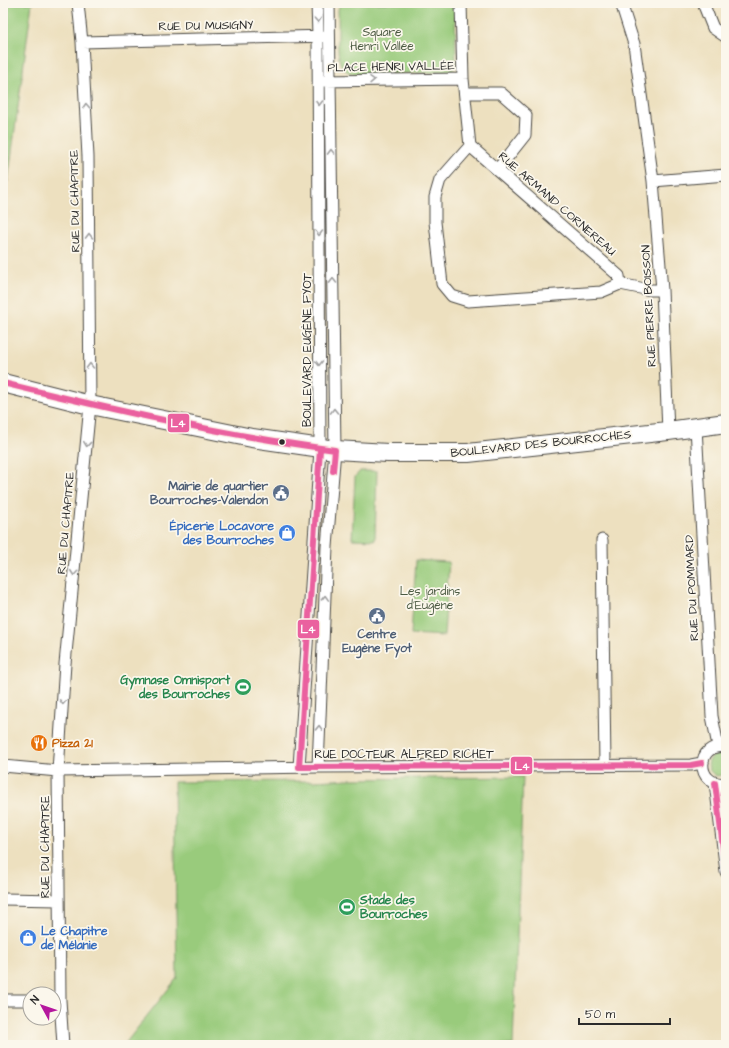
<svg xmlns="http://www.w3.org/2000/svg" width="729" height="1048" font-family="'Architects Daughter',sans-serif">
<rect width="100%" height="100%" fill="#fbf7ec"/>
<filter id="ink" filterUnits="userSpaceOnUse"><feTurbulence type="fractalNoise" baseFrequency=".025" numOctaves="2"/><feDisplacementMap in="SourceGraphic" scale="8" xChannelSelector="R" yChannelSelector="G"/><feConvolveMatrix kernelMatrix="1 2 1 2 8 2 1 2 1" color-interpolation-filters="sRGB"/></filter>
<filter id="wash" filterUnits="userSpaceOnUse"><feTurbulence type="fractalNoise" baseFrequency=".012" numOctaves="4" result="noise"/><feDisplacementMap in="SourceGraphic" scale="16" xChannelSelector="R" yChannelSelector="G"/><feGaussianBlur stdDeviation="0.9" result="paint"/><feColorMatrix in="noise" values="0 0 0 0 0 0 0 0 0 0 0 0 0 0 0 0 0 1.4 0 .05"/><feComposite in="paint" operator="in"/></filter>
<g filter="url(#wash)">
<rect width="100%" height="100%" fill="#ede0bf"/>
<path fill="#f6d2c5" d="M 722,633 L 726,633 L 726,700 Z"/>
<path fill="#99cb7b" stroke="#627b53" d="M 3,3 L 32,3 L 8,181 L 3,180 Z
M 340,3 L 455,3 L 456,66 L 452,71 L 447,72 L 357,75 C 349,73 342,70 340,62 C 336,52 339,22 338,10 Z
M 360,471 L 377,471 L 375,540 L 352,539 L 355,477 Z
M 416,560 L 449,562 L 444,636 L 411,634 Z
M 720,753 L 726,755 L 726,774 L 717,776 C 704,771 706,756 720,753 Z
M 523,777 L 513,1045 L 124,1045 L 177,978 L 174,782 L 314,781 L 350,779 Z"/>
</g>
<g filter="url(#ink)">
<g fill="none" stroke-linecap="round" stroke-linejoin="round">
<g stroke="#484641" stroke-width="13">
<path id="street" d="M 461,3 L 463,79 L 470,146 L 440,180 L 435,197 L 435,222 L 442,284 L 452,296 L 468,301 L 601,292 L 620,284 L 650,290 L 662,290
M 621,3 L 634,44 L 653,181 L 662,290 L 668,431
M 703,3 L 713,28 L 726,37
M 82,42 L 326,36
M 324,81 L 463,79
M 465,93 L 501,93 L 526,115 L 525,135 L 498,169
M 470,146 L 619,276 L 620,284
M 653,181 L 726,175
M 696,427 L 712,716 L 718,746
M 602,540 L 605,765
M 726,747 C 695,741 695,788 726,783
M 3,766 L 58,771 L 318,767 L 691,765 L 702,763
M 299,767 L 320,449 L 318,36 L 317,3
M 318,767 L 327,547 L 335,450 L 329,3
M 715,783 L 726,872
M 3,899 L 58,900
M 3,1000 L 30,1000
M 63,1045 L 60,1000 L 58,771 L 65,664 L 90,405 L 88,157 L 82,42 L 78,3"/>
</g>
<g stroke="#484641" stroke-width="20">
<path id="primary" d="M 3,383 L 90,405 L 252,438 L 335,450 L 388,453 L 468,453 L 668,431 L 726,423"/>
</g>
<use href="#street" stroke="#fff" stroke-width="11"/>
<use href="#primary" stroke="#fff" stroke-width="18"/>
<g stroke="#fbf7ec" stroke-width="9">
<path id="bus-1" d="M 3,383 C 113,410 223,435 335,450 L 333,471
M 320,449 L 299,767 L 691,765 L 702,763
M 715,783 L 726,872"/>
</g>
<use href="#bus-1" stroke="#ea619f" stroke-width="6"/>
</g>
<defs><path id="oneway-chevron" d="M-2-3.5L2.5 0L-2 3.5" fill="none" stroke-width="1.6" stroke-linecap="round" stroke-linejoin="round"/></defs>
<g stroke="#a0a0a0">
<use href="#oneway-chevron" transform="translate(318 20) rotate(87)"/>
<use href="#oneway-chevron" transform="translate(372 80) rotate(-1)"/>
<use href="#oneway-chevron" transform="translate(319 103) rotate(90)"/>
<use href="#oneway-chevron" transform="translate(86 106) rotate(-93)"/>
<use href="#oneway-chevron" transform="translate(331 152) rotate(-91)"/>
<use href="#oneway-chevron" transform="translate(319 233) rotate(90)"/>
<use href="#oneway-chevron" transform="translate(89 236) rotate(-91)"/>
<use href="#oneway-chevron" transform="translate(333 281) rotate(-91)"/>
<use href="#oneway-chevron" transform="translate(319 363) rotate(90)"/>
<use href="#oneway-chevron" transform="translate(90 366) rotate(-91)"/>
<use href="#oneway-chevron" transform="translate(334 411) rotate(-91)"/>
<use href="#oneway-chevron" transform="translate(87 444) rotate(96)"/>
<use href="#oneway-chevron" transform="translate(74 573) rotate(95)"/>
<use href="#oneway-chevron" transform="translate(325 598) rotate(-88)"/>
<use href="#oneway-chevron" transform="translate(63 702) rotate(93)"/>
<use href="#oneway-chevron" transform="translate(319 728) rotate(-88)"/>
</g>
</g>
<defs>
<g id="civic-disc" transform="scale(0.9)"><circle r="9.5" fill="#5c6f8a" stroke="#fbf7ec"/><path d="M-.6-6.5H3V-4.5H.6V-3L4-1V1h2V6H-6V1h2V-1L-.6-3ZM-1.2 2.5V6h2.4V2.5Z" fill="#fff"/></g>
<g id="shop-disc" transform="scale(0.9)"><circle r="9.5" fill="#3f7fe0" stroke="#fbf7ec"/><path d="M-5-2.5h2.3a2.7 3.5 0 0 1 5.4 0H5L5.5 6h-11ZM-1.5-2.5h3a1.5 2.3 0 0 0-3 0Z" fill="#fff"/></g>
<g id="stadium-disc" transform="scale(0.9)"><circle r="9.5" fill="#2e9e5b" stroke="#fbf7ec"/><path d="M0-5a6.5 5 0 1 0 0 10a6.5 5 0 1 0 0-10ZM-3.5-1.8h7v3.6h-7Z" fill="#fff"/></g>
<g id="restaurant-disc" transform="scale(0.9)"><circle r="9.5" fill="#e8710a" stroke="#fbf7ec"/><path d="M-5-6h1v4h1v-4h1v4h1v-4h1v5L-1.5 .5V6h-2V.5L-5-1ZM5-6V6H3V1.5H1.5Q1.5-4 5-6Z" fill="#fff"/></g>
</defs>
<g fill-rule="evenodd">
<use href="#civic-disc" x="281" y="493"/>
<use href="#shop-disc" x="287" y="533"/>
<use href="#civic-disc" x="377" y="616"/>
<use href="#stadium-disc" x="243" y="687"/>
<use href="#restaurant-disc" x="39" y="743"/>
<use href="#stadium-disc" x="347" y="907"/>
<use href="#shop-disc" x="28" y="938"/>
</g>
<circle fill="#2b2b2b" stroke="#fbf7ec" stroke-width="1.5" cx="282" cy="442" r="3.5"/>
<g text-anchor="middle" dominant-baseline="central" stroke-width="3.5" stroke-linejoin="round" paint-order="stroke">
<g font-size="12" fill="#2b2b2b" stroke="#fbf7ec">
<text transform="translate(206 26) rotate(-1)">RUE DU MUSIGNY</text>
<text transform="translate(391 67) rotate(-1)">PLACE HENRI VALLÉE</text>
<text transform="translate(75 201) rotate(-91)">RUE DU CHAPITRE</text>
<text transform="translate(557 204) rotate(41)">RUE ARMAND CORNEREAU</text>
<text transform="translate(649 306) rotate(-93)">RUE PIERRE BOISSON</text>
<text transform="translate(307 350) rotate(-90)">BOULEVARD EUGÈNE FYOT</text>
<text transform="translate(541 444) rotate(-6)">BOULEVARD DES BOURROCHES</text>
<text transform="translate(66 523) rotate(-85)">RUE DU CHAPITRE</text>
<text transform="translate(692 588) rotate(-93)">RUE DU POMMARD</text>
<text x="404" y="754">RUE DOCTEUR ALFRED RICHET</text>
<text transform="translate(45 847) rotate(-90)">RUE DU CHAPITRE</text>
</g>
<g font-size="12" fill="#4c5b43" stroke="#fbf7ec">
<text x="382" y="32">Square<tspan x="382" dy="14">Henri Vallée</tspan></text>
<text x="430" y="591">Les jardins<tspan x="430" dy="14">d'Eugène</tspan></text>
</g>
<g font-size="12" font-weight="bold" fill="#4e5e75" stroke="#fbf7ec" text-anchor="end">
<text x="268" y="486">Mairie de quartier<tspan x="268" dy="14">Bourroches-Valendon</tspan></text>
<text x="377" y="634" text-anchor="middle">Centre<tspan x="377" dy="14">Eugène Fyot</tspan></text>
</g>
<g font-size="12" font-weight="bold" fill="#366cbe" stroke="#fbf7ec" text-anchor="end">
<text x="274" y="526">Épicerie Locavore<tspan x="274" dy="14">des Bourroches</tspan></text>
<text x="41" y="931" text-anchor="start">Le Chapitre<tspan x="41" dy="14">de Mélanie</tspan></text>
</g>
<g font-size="12" font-weight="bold" fill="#27864d" stroke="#fbf7ec" text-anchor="end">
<text x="230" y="680">Gymnase Omnisport<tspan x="230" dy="14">des Bourroches</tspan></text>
<text x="360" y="900" text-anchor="start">Stade des<tspan x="360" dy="14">Bourroches</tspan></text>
</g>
<g font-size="12" font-weight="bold" fill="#c56008" stroke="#fbf7ec" text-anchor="start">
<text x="52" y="743">Pizza 21</text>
</g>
</g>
<g stroke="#fbf7ec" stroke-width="1.5">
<rect x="167" y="413" width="23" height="20" rx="4" fill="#ea619f"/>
<rect x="297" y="619" width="23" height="20" rx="4" fill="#ea619f"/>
<rect x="510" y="756" width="23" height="19" rx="4" fill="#ea619f"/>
</g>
<g font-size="11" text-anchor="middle" font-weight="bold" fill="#fff">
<text x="178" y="427">L4</text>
<text x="308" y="633">L4</text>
<text x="522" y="770">L4</text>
</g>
<rect width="729" height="1048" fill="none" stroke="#fbf7ec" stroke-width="16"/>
<g transform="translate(42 1006) rotate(310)"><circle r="19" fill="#fbf7ec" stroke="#a8a59f"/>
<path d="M0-3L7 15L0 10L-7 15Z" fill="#b5179e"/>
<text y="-6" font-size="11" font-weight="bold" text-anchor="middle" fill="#2b2b2b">N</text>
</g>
<path d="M579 1018v6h91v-6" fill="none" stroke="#2b2b2b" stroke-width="2"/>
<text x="585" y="1018" font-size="12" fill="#2b2b2b" stroke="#fbf7ec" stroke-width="3" paint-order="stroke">50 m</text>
</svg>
